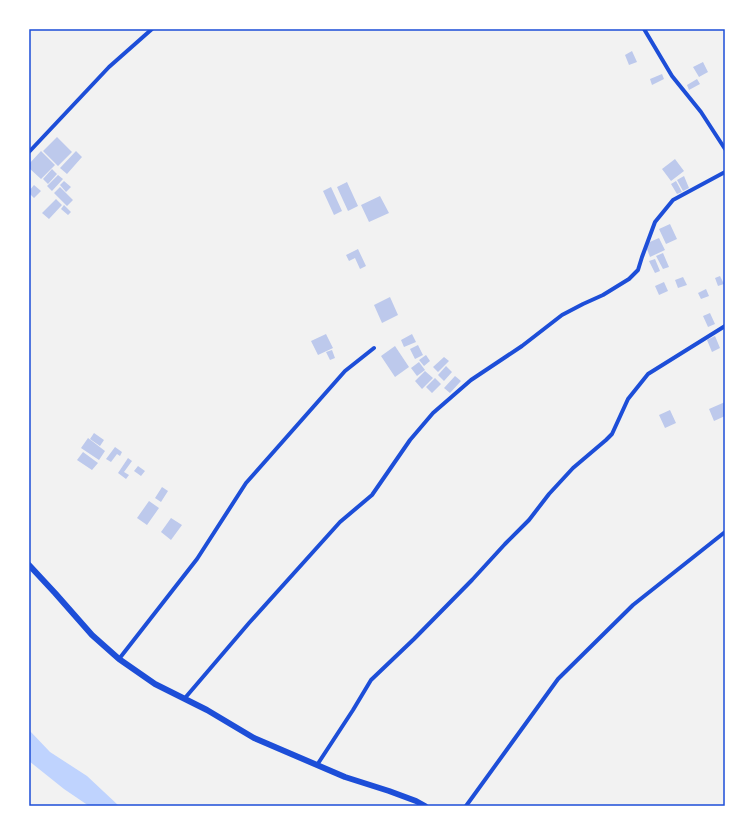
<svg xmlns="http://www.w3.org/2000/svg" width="754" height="835" font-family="Rubik,sans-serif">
<rect width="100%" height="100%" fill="#f2f2f2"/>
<path fill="#bfd3fe" d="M 29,730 L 50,752 L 87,776 L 119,806 L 89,806 L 64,789 L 29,761 Z"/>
<path fill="#bdc9ec" d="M 632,51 L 637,62 L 629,65 L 625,55 Z
M 703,62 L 708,72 L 699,77 L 693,67 Z
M 662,74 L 664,79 L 652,85 L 650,79 Z
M 697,79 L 700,84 L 689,90 L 687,85 Z
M 57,137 L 72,152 L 58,166 L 43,151 Z
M 41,151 L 55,165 L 41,179 L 29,168 L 29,164 Z
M 76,151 L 82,157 L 67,174 L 60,168 Z
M 675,159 L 684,171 L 671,181 L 662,169 Z
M 52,169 L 57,174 L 48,184 L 43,179 Z
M 58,175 L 63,179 L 52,191 L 47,186 Z
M 684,176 L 689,188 L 683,191 L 677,180 Z
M 64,181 L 71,187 L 66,192 L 60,185 Z
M 676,181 L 682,192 L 677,194 L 671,184 Z
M 347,182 L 358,206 L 348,211 L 337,187 Z
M 34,185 L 41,191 L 34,198 L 29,193 L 29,191 Z
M 60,187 L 73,200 L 67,206 L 54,193 Z
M 331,187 L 342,211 L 334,215 L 323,191 Z
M 380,196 L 389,213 L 369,222 L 361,205 Z
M 56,199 L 62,205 L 49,219 L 42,213 Z
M 64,205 L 71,212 L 68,215 L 61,209 Z
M 670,224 L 677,239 L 666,244 L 659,229 Z
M 659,238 L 665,250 L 650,257 L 645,244 Z
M 358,249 L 366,266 L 360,269 L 355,258 L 349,261 L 346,255 Z
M 663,253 L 669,267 L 663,269 L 656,256 Z
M 655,259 L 660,271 L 655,273 L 649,261 Z
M 720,276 L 724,284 L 718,286 L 715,278 Z
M 683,277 L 687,285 L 678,288 L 675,280 Z
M 664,282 L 668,291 L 659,295 L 655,286 Z
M 706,289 L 709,296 L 701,299 L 698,293 Z
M 390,297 L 398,315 L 382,323 L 374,305 Z
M 710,313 L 715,324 L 708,327 L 703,316 Z
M 326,334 L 333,348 L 318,355 L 311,341 Z
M 412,334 L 416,342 L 404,347 L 401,340 Z
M 715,336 L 720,348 L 712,352 L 707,340 Z
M 418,345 L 423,355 L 415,359 L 410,349 Z
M 395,346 L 409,367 L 395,377 L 381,356 Z
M 332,350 L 335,358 L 330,360 L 326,352 Z
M 426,355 L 430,361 L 424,366 L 419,360 Z
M 444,357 L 449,361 L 438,372 L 433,367 Z
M 419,362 L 425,370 L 417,376 L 411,368 Z
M 446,366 L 452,372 L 444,381 L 438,375 Z
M 425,371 L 433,378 L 422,389 L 415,381 Z
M 455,376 L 461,381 L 450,393 L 444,388 Z
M 435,378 L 441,384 L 432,393 L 426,387 Z
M 725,402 L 725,416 L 714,421 L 709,409 Z
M 670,410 L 676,423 L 665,428 L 659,415 Z
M 94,433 L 104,440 L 100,446 L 90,439 Z
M 88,438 L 105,451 L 99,460 L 81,448 Z
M 115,447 L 122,452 L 120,456 L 117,454 L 111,462 L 106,459 Z
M 83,452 L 98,463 L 92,470 L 77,460 Z
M 128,458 L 132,461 L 124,472 L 129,475 L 126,479 L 118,473 Z
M 138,466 L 145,471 L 141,476 L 134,471 Z
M 162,487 L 168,491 L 161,502 L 155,498 Z
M 149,501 L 159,508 L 147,525 L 137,518 Z
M 171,518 L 182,525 L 171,540 L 161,532 Z"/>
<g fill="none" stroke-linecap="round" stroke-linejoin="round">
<path stroke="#1d4ed8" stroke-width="4" d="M 644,29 L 672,76 L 701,112 L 725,149
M 29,152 L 109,67 L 152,29
M 119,659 L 197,559 L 246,483 L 345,371 L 374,348
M 185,698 L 249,623 L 340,522 L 372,495 L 410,440 L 433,413 L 471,380 L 522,346 L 562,315 L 583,304 L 603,295 L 629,279 L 638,270 L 642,257 L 655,222 L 673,200 L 725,172
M 317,765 L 353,710 L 371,680 L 414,639 L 472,580 L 505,544 L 529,520 L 549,494 L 573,468 L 606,440 L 612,434 L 628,399 L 648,374 L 725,326
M 466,806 L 558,679 L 633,605 L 725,532"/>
<path stroke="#1d4ed8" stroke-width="6" d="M 29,565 L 55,593 L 92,635 L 119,659 L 155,684 L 207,710 L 254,738 L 345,777 L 389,791 L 416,801 L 425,806"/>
</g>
<rect width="754" height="835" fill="none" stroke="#ffffff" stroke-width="60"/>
<rect x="30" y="30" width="694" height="775" fill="none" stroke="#1d4ed8" stroke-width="1.5"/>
</svg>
